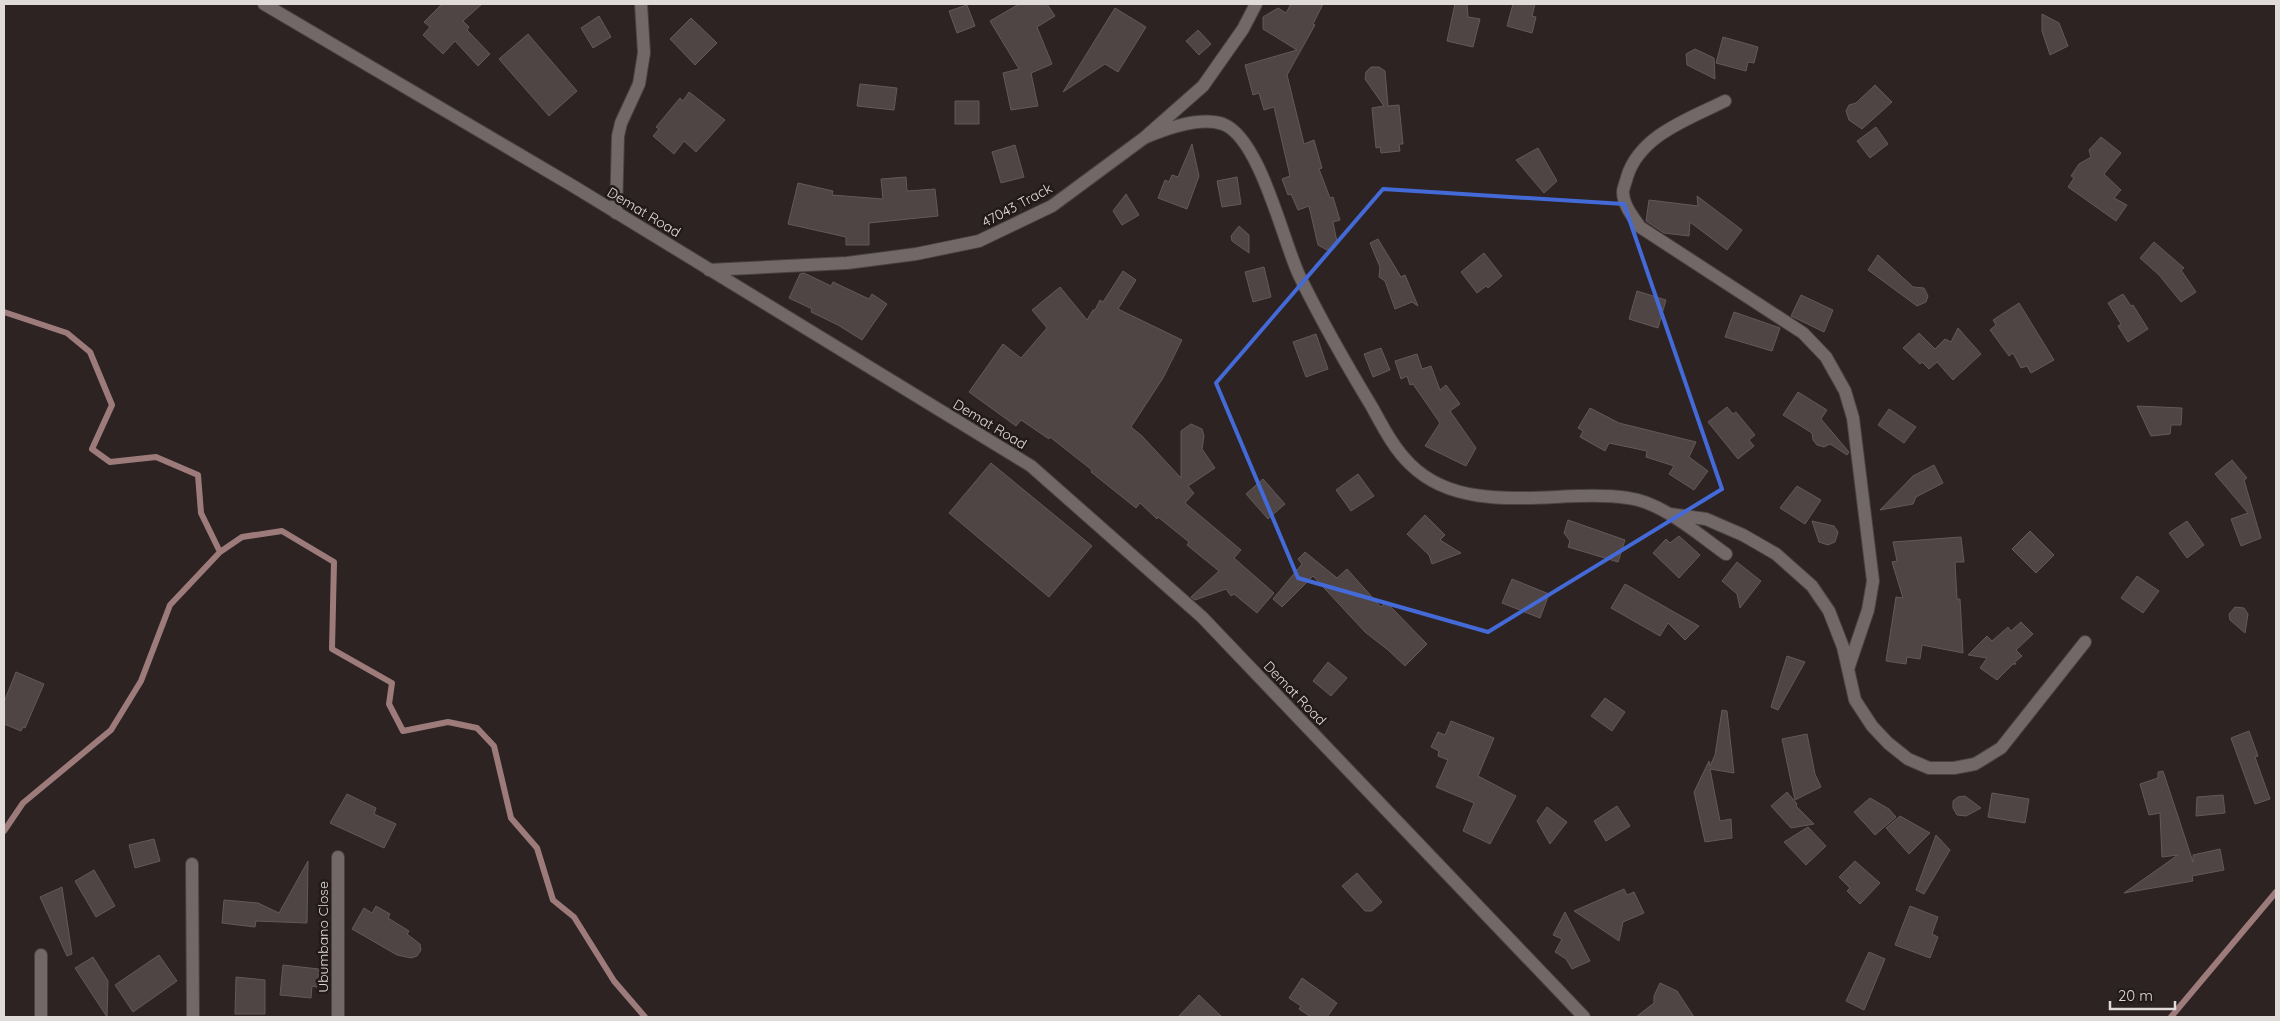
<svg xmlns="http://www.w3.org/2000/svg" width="2280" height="1021" font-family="Quicksand,sans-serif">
<rect width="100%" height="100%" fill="#2c2322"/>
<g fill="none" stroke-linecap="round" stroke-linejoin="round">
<path stroke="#9e7b7b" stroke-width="6" d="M 4,312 L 67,333 L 90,352 L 112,405 L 92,449 L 110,462 L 156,457 L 198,475 L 201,513 L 220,552 L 242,537 L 282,531 L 334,562 L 332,649 L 392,683 L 389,704 L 403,731 L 448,722 L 477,728 L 494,746 L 511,818 L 537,848 L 553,900 L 574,917 L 614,981 L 645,1017
M 4,831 L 23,803 L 111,730 L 141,681 L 170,605 L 220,552
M 2171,1017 L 2276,892"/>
</g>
<path fill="#4f4545" stroke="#645959" d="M 442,4 L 482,4 L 463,21 L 469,27 L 467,30 L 490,54 L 478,66 L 455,41 L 443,54 L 423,35 L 430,27 L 424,22 Z
M 1019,4 L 1047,4 L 1055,16 L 1037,27 L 1052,64 L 1031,73 L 1038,106 L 1011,110 L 1003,73 L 1019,69 L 990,21 Z
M 1291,4 L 1323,4 L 1313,24 L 1315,25 L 1287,75 L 1304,144 L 1314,140 L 1322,168 L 1319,169 L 1330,198 L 1333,197 L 1340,220 L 1333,222 L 1337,242 L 1334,248 L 1327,250 L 1318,245 L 1309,206 L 1298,210 L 1291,194 L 1288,195 L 1282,179 L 1290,176 L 1274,107 L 1264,110 L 1259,93 L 1253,95 L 1245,65 L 1297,50 L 1263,29 L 1263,17 L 1278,8 L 1286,13 Z
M 1455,4 L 1467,4 L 1468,17 L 1480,19 L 1473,47 L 1447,41 Z
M 1513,4 L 1535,4 L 1532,16 L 1536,17 L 1532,33 L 1507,26 Z
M 967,5 L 975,26 L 957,33 L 949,11 Z
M 1115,8 L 1146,27 L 1118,72 L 1105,64 L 1063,92 Z
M 2042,14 L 2059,23 L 2068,46 L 2050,55 L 2042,31 Z
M 599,16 L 611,37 L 593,48 L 581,28 Z
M 691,18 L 717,43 L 695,65 L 670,39 Z
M 1198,30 L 1211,44 L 1199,55 L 1186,41 Z
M 528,34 L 577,91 L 549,116 L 499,59 Z
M 1723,37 L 1758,47 L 1754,63 L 1748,62 L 1746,71 L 1716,63 Z
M 1695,49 L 1714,58 L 1715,79 L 1687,65 L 1686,54 Z
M 1371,67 L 1379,67 L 1385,71 L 1388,106 L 1399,105 L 1403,144 L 1399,144 L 1400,151 L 1381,153 L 1380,147 L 1376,148 L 1372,108 L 1384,106 L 1365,79 L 1366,72 Z
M 860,84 L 897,88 L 894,110 L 857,106 Z
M 1875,85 L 1892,102 L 1862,129 L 1849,120 L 1846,111 L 1849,105 L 1856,103 Z
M 689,92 L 725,120 L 696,152 L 684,141 L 674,154 L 653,136 L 659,129 L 656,127 L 680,98 L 683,101 Z
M 955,101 L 979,101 L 979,124 L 955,124 Z
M 1876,127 L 1888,144 L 1870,158 L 1857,141 Z
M 2101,137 L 2121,153 L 2104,174 L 2121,190 L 2114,198 L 2127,205 L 2116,221 L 2068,187 L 2074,178 L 2071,176 L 2079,164 L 2091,157 L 2089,150 Z
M 1192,144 L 1199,176 L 1187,209 L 1158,198 L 1165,180 L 1169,182 L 1172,175 L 1178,177 Z
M 1015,145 L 1024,177 L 1001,183 L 992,152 Z
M 1538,148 L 1557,181 L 1544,193 L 1516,160 Z
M 906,177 L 907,191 L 935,189 L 938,216 L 869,223 L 869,245 L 846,245 L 846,237 L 788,224 L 798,183 L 833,191 L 832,195 L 883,199 L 881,179 Z
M 1237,177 L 1241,204 L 1222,207 L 1217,181 Z
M 1126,194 L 1139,215 L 1122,225 L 1113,211 Z
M 1697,196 L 1742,230 L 1727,250 L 1690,222 L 1689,236 L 1664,233 L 1646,221 L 1649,200 L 1698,206 Z
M 1239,226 L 1249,235 L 1249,253 L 1232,241 L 1231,236 Z
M 1378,239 L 1401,277 L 1405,275 L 1418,306 L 1412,302 L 1395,309 L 1385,281 L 1379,277 L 1380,267 L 1370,243 Z
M 2154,242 L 2184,268 L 2181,270 L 2196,292 L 2181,302 L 2159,275 L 2140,258 Z
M 1484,253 L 1502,276 L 1488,288 L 1486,286 L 1477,293 L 1461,272 Z
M 1878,255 L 1913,287 L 1924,288 L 1928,296 L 1926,302 L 1917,306 L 1868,270 Z
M 1264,267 L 1271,297 L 1253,302 L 1245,272 Z
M 1123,271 L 1136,280 L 1118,309 L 1182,340 L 1163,378 L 1131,427 L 1142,436 L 1181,478 L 1181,431 L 1191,424 L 1202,429 L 1204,436 L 1202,449 L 1215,468 L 1188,486 L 1194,493 L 1185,503 L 1241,550 L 1234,558 L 1274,593 L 1257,613 L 1234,594 L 1231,596 L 1226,589 L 1195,600 L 1191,597 L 1219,571 L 1187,545 L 1189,542 L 1158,517 L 1157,519 L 1140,503 L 1136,508 L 1091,472 L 1092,470 L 1050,437 L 1049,439 L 1021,420 L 1016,426 L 969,392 L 1003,344 L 1021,358 L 1047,328 L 1032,310 L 1060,287 L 1087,320 L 1093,310 L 1095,310 L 1100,300 L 1103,302 Z
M 804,273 L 831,286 L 833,282 L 869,299 L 872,294 L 887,304 L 862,340 L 838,325 L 811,312 L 812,309 L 789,298 L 800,274 Z
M 1637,291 L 1666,300 L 1658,328 L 1629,319 Z
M 2123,294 L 2131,306 L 2133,305 L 2148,329 L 2128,342 L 2118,326 L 2121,324 L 2108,303 Z
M 1801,295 L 1833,310 L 1824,332 L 1791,316 Z
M 2019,303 L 2054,360 L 2031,373 L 2027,366 L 2021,368 L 2013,353 L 2009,356 L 1990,330 L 1996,325 L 1993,320 Z
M 1734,312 L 1780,328 L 1772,351 L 1725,337 Z
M 1958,328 L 1981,354 L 1953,380 L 1937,362 L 1929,369 L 1922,362 L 1920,364 L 1903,348 L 1919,333 L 1935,349 L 1945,339 L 1951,342 Z
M 1316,334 L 1328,369 L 1306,377 L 1293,342 Z
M 1381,348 L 1390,370 L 1373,377 L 1364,354 Z
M 1417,354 L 1422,369 L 1431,366 L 1440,390 L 1446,385 L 1460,404 L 1450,411 L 1476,448 L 1466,466 L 1425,446 L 1440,423 L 1413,384 L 1410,385 L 1407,376 L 1401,379 L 1395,361 Z
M 1798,392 L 1827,410 L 1821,419 L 1849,452 L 1847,455 L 1830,444 L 1824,447 L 1817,445 L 1813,440 L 1812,433 L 1783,415 Z
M 2137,406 L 2182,408 L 2181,425 L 2171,425 L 2170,434 L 2151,436 Z
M 1727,407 L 1733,414 L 1736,412 L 1755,435 L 1749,440 L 1754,446 L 1738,459 L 1708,422 Z
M 1590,408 L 1619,423 L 1696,442 L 1689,457 L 1708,471 L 1694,490 L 1669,474 L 1674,466 L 1646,457 L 1647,451 L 1609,443 L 1605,451 L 1580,437 L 1583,431 L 1578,428 Z
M 1889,409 L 1916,427 L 1904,443 L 1878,425 Z
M 2232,460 L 2247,478 L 2244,480 L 2261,538 L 2241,546 L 2231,519 L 2248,513 L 2215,474 Z
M 991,463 L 1092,546 L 1049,597 L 949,513 Z
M 1934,465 L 1943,483 L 1916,497 L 1913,504 L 1880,510 L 1913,476 Z
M 1358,474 L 1374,496 L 1351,511 L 1336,490 Z
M 1263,479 L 1285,504 L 1268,519 L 1246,494 Z
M 1797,486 L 1821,500 L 1805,524 L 1780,508 Z
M 1425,515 L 1445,535 L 1440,540 L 1461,553 L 1432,564 L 1429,555 L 1407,534 Z
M 1568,520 L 1625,540 L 1618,562 L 1568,547 L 1570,541 L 1564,533 Z
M 1812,521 L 1834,526 L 1838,532 L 1835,542 L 1828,545 L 1819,542 Z
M 2187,521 L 2204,545 L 2187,558 L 2169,533 Z
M 2030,531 L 2054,555 L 2036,573 L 2012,549 Z
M 1679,536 L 1700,555 L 1679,578 L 1653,553 L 1666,539 L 1670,543 Z
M 1961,537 L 1964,562 L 1955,562 L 1957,599 L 1960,599 L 1963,653 L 1922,645 L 1920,659 L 1907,657 L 1906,664 L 1886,661 L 1896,597 L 1903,598 L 1892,562 L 1897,561 L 1893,542 Z
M 1305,552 L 1337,578 L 1347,569 L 1381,607 L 1386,602 L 1427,644 L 1405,666 L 1388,650 L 1365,632 L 1313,576 L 1282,607 L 1273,599 L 1302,564 L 1298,559 Z
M 1737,562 L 1761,581 L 1740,608 L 1737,594 L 1722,581 Z
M 2137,576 L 2159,591 L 2143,613 L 2121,598 Z
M 1512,579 L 1549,594 L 1540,618 L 1502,603 Z
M 1625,584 L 1674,612 L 1699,626 L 1685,640 L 1668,623 L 1660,636 L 1611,608 Z
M 2235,607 L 2244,608 L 2248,614 L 2245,633 L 2230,620 L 2229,614 Z
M 2021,622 L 2033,634 L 2016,650 L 2022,656 L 2014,663 L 2016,664 L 2013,664 L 1997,680 L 1980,668 L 1987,658 L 1968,655 L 1987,636 L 1992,641 L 2008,627 L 2011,631 Z
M 1787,656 L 1805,662 L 1778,710 L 1771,707 Z
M 1328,662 L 1347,678 L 1331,696 L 1313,681 Z
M 16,672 L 44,684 L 25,728 L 23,727 L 21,731 L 4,724 L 4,702 Z
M 1605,698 L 1625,712 L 1612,731 L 1591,716 Z
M 1722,710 L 1727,711 L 1734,773 L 1710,769 L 1720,821 L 1731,819 L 1732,838 L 1705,842 L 1694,792 L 1709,761 L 1710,766 L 1715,755 Z
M 1451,721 L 1494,738 L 1478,776 L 1516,796 L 1490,844 L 1463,831 L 1474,803 L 1436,787 L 1448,760 L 1438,756 L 1439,751 L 1431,747 L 1438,732 L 1445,735 Z
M 2249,731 L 2258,756 L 2255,757 L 2270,799 L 2255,804 L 2231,738 Z
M 1807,734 L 1815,774 L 1821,787 L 1795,800 L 1782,739 Z
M 2163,771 L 2193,862 L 2193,855 L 2220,849 L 2224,870 L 2192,876 L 2193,881 L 2124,893 L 2178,855 L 2162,857 L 2160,813 L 2149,815 L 2140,784 L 2158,778 L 2158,772 Z
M 1787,792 L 1797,804 L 1796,806 L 1814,824 L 1791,828 L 1771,806 Z
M 1992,793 L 2029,799 L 2025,823 L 1988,817 Z
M 347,794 L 376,808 L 374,814 L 396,824 L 384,848 L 330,823 Z
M 2223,795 L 2225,813 L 2196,816 L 2197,797 Z
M 1965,796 L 1981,808 L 1966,816 L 1957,815 L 1953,808 L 1953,801 L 1958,797 Z
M 1870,798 L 1889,809 L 1896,817 L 1875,835 L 1854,812 Z
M 1617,806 L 1630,826 L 1606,841 L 1594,821 Z
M 1547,807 L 1567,822 L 1550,844 L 1537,821 Z
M 1900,816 L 1930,833 L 1909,854 L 1886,828 Z
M 1808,827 L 1826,846 L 1806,865 L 1784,842 Z
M 1936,835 L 1950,850 L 1924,894 L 1916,890 Z
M 154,839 L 160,861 L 135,868 L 129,845 Z
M 308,861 L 307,923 L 256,921 L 255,927 L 222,923 L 224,900 L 258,903 L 279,913 Z
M 1855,861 L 1880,883 L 1860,904 L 1847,891 L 1850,888 L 1839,877 Z
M 94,870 L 115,906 L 96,917 L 75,881 Z
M 1357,873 L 1382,902 L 1372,911 L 1365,911 L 1342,886 Z
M 62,887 L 72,954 L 67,956 L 40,897 Z
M 1624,889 L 1627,895 L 1634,892 L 1644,913 L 1623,922 L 1619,941 L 1574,911 Z
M 376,906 L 390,914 L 388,918 L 409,931 L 407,934 L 420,944 L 421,950 L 417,956 L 411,958 L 397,955 L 352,929 L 364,908 L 372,913 Z
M 1910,906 L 1938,917 L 1932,934 L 1938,937 L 1930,958 L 1895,945 Z
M 1565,912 L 1590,961 L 1572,969 L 1566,959 L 1555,952 L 1562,939 L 1553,935 Z
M 1869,952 L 1885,959 L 1864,1010 L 1846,1001 Z
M 159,955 L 177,981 L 133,1012 L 115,985 Z
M 93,957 L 108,981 L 107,1017 L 75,968 Z
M 283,965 L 319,969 L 317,987 L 312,986 L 311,998 L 280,995 Z
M 236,977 L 265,980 L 265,1014 L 235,1014 Z
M 1302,978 L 1337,1003 L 1327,1017 L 1311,1017 L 1299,1009 L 1301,1006 L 1289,998 Z
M 1660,983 L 1677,991 L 1694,1017 L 1636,1017 L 1654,1003 L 1654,996 Z
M 1199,995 L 1222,1017 L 1178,1017 Z"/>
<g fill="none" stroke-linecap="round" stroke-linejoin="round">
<g stroke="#494241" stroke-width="14">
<path id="minor" d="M 1725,101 C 1689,119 1640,135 1627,177 C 1626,182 1623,188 1623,192 C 1623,205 1633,217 1640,227 L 1803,333 L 1826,357 L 1845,391 L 1853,418 L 1873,581 L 1868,610 L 1848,669
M 1144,138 C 1165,129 1199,116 1223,124 C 1260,138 1283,241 1299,275 C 1321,320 1346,364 1372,407 C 1383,427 1394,449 1411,465 C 1466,519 1560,488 1628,498 C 1662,502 1699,535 1726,554
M 616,213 L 618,136 L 621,123 L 639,84 L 644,53 L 641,4
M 709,270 L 847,263 L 916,254 L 979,241 L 1052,206 L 1144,138 L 1203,86 L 1243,29 L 1256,4
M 1670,514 L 1706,519 L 1743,535 L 1776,554 L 1812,586 L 1829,611 L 1843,647 L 1855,700 L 1872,726 L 1888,743 L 1908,759 L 1929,768 L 1954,768 L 1975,764 L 2001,748 L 2085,642
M 192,864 L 193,1017
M 41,955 L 41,1017
M 338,1017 L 338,857"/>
</g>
<g stroke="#494241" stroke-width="14">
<path id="tertiary" d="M 264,4 L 573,186 L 1031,466 L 1202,617 L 1584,1017"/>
</g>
<use href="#minor" stroke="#736868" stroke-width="12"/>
<use href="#tertiary" stroke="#736868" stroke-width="12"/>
</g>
<path fill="none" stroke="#446ad8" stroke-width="4" stroke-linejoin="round" d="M 1383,189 L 1624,204 L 1722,489 L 1488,632 L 1298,578 L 1216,383 Z"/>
<g text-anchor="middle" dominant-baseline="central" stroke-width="5" stroke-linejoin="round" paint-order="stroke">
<g font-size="14" fill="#e0dad9" stroke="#221919">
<text transform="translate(1017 205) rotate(-28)">47043 Track</text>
<text transform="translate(644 212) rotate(31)">Demat Road</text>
<text transform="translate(990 424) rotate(31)">Demat Road</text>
<text transform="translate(1295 693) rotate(46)">Demat Road</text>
<text transform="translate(323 937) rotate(-90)">Ubumbano Close</text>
</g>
</g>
<rect width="2280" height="1021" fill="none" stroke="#e0dad9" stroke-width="10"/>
<path d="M2110 1001v8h65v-8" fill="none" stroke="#e0dad9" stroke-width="2.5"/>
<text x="2118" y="1001" font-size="15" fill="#e0dad9" stroke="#221919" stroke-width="4" paint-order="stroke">20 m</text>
</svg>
